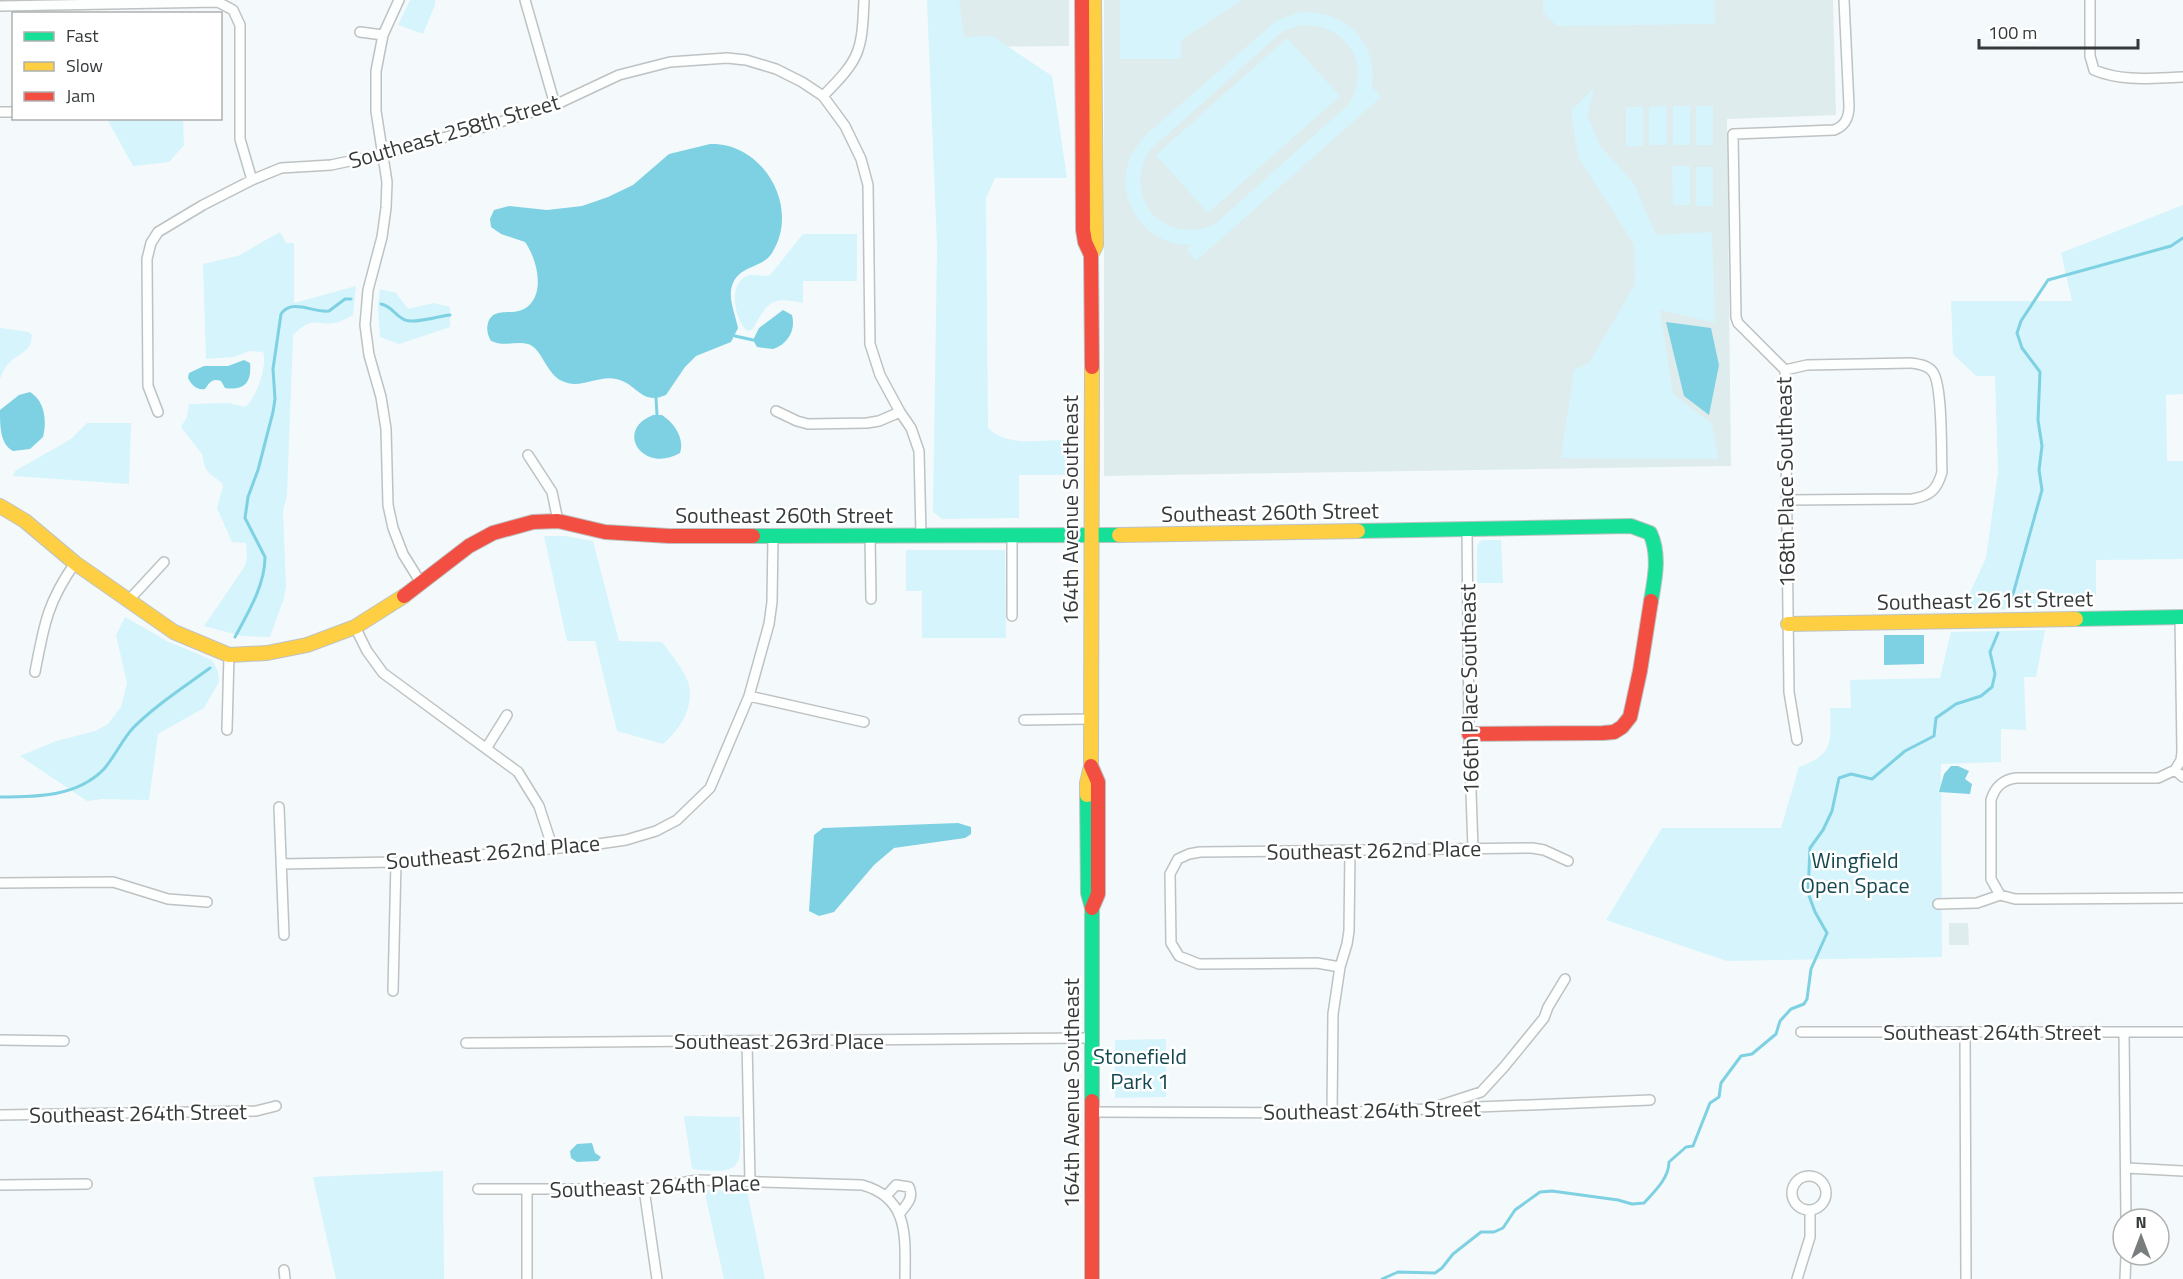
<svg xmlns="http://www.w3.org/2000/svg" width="2183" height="1279" font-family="'Titillium Web',sans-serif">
<rect width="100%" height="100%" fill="#f4fafb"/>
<path fill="#dfecee" d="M 952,0 L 1069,0 L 1069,46 L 953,47 Z
M 1104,0 L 1833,0 L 1836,115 L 1727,119 L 1731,466 L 1104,476 Z
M 1949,923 L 1968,923 L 1969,945 L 1949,945 Z"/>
<path fill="#d5f4fb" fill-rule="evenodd" d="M 410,0 L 435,0 L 435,5 L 423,34 L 398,25 Z
M 927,0 L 959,0 L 964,37 L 992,36 L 1052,76 L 1067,178 L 995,178 L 986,198 L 988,428 C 1007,447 1039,440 1065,440 L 1067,475 L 1019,475 L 1019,518 L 942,519 L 933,512 L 937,247 Z
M 1120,0 L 1242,0 L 1181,40 L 1181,59 L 1120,59 Z
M 1543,0 L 1714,0 L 1715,24 L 1557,26 L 1543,12 Z
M 1301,12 C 1346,11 1378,41 1372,87 L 1381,97 L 1196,261 L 1187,250 L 1192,245 C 1150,247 1116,206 1128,164 C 1132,152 1139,142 1148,133 L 1277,20 ZM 1302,25 C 1348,24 1373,66 1348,105 L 1215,224 C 1164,247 1120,197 1150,150 L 1283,31 Z
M 1287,38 L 1340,96 L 1208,213 L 1156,155 Z
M 1594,88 L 1587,115 L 1600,146 L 1633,182 L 1656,235 L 1712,232 L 1715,323 L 1660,310 L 1673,394 L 1712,424 L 1718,459 L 1561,458 L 1574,370 L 1589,363 L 1635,284 L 1634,244 L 1578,157 L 1571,111 Z
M 1666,106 L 1667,145 L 1649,145 L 1649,107 Z
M 1673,106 L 1690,106 L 1690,145 L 1673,145 Z
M 1696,106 L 1713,106 L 1713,145 L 1696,145 Z
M 1626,107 L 1643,107 L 1643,146 L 1626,146 Z
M 107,119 L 183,119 L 184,145 L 169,162 L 133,166 Z
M 1690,166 L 1690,205 L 1673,205 L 1672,166 Z
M 1696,167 L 1713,167 L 1713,206 L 1696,206 Z
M 2183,205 L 2183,394 L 2166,395 L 2167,461 L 2183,461 L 2183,559 L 2096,560 L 2096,596 L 2078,596 L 2071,608 L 1962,610 L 1986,558 L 1998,473 L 1995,376 L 1976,376 L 1953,354 L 1951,301 L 2072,301 L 2061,253 Z
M 280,232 L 286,243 L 294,243 L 294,303 L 356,286 L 353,315 C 349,317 344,320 339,322 C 317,328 315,313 293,335 L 287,495 L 283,511 L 286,587 L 284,598 L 270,637 L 242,636 L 204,626 L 243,569 C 248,561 247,553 246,543 L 232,542 L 217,508 L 223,487 L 222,483 L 209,473 L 205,467 L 202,454 L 181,427 L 187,417 L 189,404 L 229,403 L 245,407 C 256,400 268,364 263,352 L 249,351 L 234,357 L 206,359 L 203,264 L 238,256 Z
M 803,234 L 857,234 L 857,281 L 803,281 L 803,303 C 769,296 769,302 752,330 L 747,331 C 735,320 727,284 747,276 C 756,272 762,279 771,274 Z
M 380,289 L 396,293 L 408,309 L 434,303 L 450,307 L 450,327 L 399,344 L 380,337 L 378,305 Z
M 0,328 L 29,332 L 32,335 C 31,351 22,352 11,361 C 5,366 3,373 0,379 Z
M 87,423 L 131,423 L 129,484 L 13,476 L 15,471 L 71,439 Z
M 565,536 L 593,541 L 619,641 L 662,642 C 670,653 687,673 689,686 C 694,707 679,731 663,744 L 617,731 L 595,641 L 567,641 L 544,536 Z
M 1483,540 L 1501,540 L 1503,583 L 1477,583 L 1477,547 L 1479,542 Z
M 906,550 L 1005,550 L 1006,638 L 922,638 L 922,591 L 906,591 Z
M 125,617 L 167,641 L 212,660 L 218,671 L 219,682 L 204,708 L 158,734 L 149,800 L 103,799 L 87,801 L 20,756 L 56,741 L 95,731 L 108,724 L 121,707 L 127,683 L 116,635 Z
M 2045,630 L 2036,677 L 2024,677 L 2026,730 L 2001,729 L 2001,762 L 1941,764 L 1942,957 L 1727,961 L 1606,920 L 1662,828 L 1781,828 L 1799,767 C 1834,754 1831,742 1830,708 L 1851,708 L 1850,680 L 1940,678 L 1951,632 Z
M 1166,1039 L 1166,1097 L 1115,1098 L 1115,1040 Z
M 684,1116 L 740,1117 C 740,1164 748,1176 692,1169 Z
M 443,1171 L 444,1279 L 336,1279 L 313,1177 Z
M 704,1190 L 747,1191 L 765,1279 L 724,1279 Z"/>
<path fill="#7ed1e2" d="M 710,144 C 763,142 801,207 772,253 C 763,268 741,265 733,283 C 727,297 735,313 738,328 L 731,342 L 696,356 L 685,367 L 666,395 C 641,406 637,383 616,379 C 598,375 580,390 562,381 C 546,374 542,348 528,344 C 515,341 504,347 491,341 C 488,336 486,329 488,323 C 493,306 512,316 524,309 C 547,296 537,259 525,242 L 501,234 L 491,227 L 490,219 L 494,210 L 509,206 L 547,210 L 582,206 L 608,197 L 633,185 L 669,154 Z
M 783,310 L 792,315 C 796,330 788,344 773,349 L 757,347 L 753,340 L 759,328 Z
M 1666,322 L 1711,328 L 1719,365 L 1709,415 L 1684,396 Z
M 244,360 L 250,363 C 252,383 244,391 225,388 L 221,381 C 212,378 210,382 205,389 C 197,391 191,384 188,378 L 189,373 L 204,366 L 228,366 Z
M 30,392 C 45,401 47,421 43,437 L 30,449 L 13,451 C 0,444 0,426 0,410 L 19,395 Z
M 653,415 L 662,415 C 674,423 685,438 680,453 C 644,474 613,431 653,415 Z
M 1924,635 L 1924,664 L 1884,665 L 1884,635 Z
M 1951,766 L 1958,766 L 1969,771 L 1965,779 L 1972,784 L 1970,794 L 1939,792 L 1944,774 Z
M 958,823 L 971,827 L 971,834 L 965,838 L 894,848 L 874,865 L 834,912 L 819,916 L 809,911 L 814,835 L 823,828 Z
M 592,1143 L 595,1153 L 601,1157 L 598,1161 L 577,1162 L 571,1158 L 570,1151 L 577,1144 Z"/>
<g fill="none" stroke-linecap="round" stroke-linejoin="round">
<path stroke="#7ed1e2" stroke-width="3" d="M 381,304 C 392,306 395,316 405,320 C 414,324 439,316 450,315
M 735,336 L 753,340
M 656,398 L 657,415
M 2010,605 L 2042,490 L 2039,470 L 2042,446 L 2038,420 L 2040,372 L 2022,348 L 2017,333 L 2021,321 L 2048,280 L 2171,246 L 2183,238
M 235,637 C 248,613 265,585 265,557 L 245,518 L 248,497 L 258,470 L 273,412 L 275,399 L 273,369 L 281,314 C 292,298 313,313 329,311 L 345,299 L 351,299
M 0,797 C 36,797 77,797 104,769 C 115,756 122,740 133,728 C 156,705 184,687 210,668
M 1382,1279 L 1398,1272 L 1435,1273 L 1442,1268 L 1453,1254 L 1481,1232 L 1494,1232 L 1503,1228 L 1515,1210 L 1540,1192 L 1552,1191 L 1618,1200 L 1632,1204 L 1644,1203 C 1655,1191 1669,1178 1669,1162 L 1686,1147 L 1693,1146 L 1710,1103 L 1719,1097 L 1721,1083 L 1741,1056 L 1752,1054 L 1776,1034 L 1780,1021 L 1791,1009 L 1804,1004 L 1807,999 L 1811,969 L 1827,933 L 1815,912 L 1808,893 L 1810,848 L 1823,830 L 1832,811 L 1839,778 L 1851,774 L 1872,779 L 1905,751 L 1934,736 L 1936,718 L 1956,704 L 1981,696 L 1992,687 L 1995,674 L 1990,652 L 1998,633"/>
<g stroke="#bec2c3" stroke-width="12">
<path id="street" d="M 399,0 L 383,35 L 376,71 L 376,111 L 387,182 L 386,208 L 382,237 L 368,290 L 365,325 L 369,355 L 381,397 L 386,429 L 388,505 L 393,528 L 403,554 L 421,583
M 525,0 L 555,105
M 2090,0 L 2090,56 L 2094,70 C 2123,82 2152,78 2183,77
M 0,6 L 218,2 L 233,10 L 240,25 L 240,139 L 252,180
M 360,32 L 383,35
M 823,96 C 860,59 862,52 864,0
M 0,112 L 14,112
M 1785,370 L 1807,365 L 1911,363 C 1918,364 1927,365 1932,371 C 1943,382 1941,453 1942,472 C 1937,490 1930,496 1912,499 L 1787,500
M 776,411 L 797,421 L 808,424 L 867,423 L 879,421 L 900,412
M 158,412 L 148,386 L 147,259 L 151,243 L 158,232 L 203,205 L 252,180 L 281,168 L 331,165 L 383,154 L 487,126 L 555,105 L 619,75 L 670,62 L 727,58 L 746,60 L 776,69 L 802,82 L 823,96 L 845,126 L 861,159 L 868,185 L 870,344 L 880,375 L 900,412 L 911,428 L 919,451 L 921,535
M 528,455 L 552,492 L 558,521
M 1467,529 L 1469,734 L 1473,849
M 870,536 L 871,599
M 128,601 L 164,562
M 1012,616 L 1012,534
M 355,627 L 367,651 L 383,673 L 518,772 L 539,806 L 553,849
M 35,672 C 44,625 47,603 75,563
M 749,696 L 864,722
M 1024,720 L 1091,719
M 227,730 L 229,655
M 1797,740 L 1789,692 L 1785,370 L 1738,323 L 1736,317 L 1733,134 L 1834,130 C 1845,126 1849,118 1849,106 L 1844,0
M 487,747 L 507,715
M 2175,770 L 2181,760 L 2182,752 L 2180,617
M 279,807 L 284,935
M 281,864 L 396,862 L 584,846 L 626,840 L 656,831 L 677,820 L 710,788 L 749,696 L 769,624 L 772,602 L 773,536
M 0,883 L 113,882 L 168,899 L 207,902
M 2000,895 L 1991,879 L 1991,800 C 1995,787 2002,780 2016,778 L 2158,778 L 2175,770 L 2183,777
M 1938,904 L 1977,903 L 2000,895 L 2015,899 L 2183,898
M 1340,967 L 1317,963 L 1199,964 L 1179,956 L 1171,943 L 1170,874 L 1178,859 L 1189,854 L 1200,852 L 1532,848 L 1544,850 L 1568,861
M 393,991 L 396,862
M 1801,1032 L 2183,1032
M 1965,1032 L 1966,1279
M 2124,1032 L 2126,1219
M 0,1040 L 64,1041
M 747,1041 L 750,1182
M 466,1043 L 1092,1038
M 1438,1106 L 1481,1092 L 1504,1067 L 1544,1018 L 1548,1007 L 1565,979
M 1093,1112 L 1332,1113 L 1650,1100
M 1332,1113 L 1333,1014 L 1340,967 L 1347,944 L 1349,931 L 1350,851
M 0,1115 L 256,1111 L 276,1106
M 2127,1168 L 2183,1171
M1792 1193a17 17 0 1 1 34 0a17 17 0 1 1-34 0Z
M 0,1185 L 87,1184
M 478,1189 L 644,1189 L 698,1180 L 862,1185 C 910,1198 905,1238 905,1279
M 644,1189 L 657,1279
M 527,1190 L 527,1279
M 886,1196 L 896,1185 L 909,1187 C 914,1198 907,1204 900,1213
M 284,1270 L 285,1279
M 1797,1279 L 1810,1237 L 1810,1210
M 2125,1279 L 2126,1255"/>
</g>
<g stroke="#bec2c3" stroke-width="16">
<path id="fast" d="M 1358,531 L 1631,526 L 1650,533 C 1660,554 1655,579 1651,601
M 753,536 L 1119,535
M 2076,619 L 2183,617
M 1087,795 L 1088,893 L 1092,908 L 1092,1101"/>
</g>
<g stroke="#bec2c3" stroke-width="16">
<path id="slow" d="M 1091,255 L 1096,245 L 1094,0
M 0,506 L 25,521 L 75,563 L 174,632 L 229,655 L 267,653 L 307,645 L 355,627 L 404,596
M 1119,535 L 1358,531
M 1788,624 L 2076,619
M 1087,795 L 1087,783 L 1091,766 L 1092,367"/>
</g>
<g stroke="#bec2c3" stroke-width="16">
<path id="jam" d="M 1082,0 L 1083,230 L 1085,242 L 1091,255 L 1092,367
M 404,596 L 469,546 L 493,533 L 533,522 L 558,521 L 605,532 L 669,536 L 753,536
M 1469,734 L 1603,733 L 1614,732 L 1622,727 L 1630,717 L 1640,671 L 1651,601
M 1091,766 L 1098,782 L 1098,894 L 1092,908
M 1092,1101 L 1092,1279"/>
</g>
<use href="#street" stroke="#fdfefe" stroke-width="9"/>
<use href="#fast" stroke="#16e098" stroke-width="14"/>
<use href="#slow" stroke="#ffcf43" stroke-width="14"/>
<use href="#jam" stroke="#f24e42" stroke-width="14"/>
</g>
<g text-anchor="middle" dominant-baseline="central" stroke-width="5" stroke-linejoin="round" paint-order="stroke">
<g font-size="22" fill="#35393a" stroke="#fff">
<text transform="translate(454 131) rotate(-16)">Southeast 258th Street</text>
<text transform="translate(1785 482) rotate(-91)">168th Place Southeast</text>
<text transform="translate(1070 510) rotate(-90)">164th Avenue Southeast</text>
<text transform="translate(1270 512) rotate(-1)">Southeast 260th Street</text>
<text x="784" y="515">Southeast 260th Street</text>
<text transform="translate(1985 600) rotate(-1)">Southeast 261st Street</text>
<text transform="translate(1469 689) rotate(-91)">166th Place Southeast</text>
<text transform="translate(1374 850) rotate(-1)">Southeast 262nd Place</text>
<text transform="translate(493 852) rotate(-5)">Southeast 262nd Place</text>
<text x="1992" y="1032">Southeast 264th Street</text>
<text x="779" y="1041">Southeast 263rd Place</text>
<text transform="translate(1071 1093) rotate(-90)">164th Avenue Southeast</text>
<text transform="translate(1372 1110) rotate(-1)">Southeast 264th Street</text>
<text transform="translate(138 1113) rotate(-1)">Southeast 264th Street</text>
<text transform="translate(655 1186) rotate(-2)">Southeast 264th Place</text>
</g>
<g font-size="22" fill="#154751" stroke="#fff">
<text x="1855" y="860">Wingfield<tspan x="1855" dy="25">Open Space</tspan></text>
<text x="1140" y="1056">Stonefield<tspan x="1140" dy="25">Park 1</tspan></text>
</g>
</g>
<rect x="12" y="12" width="210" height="108" fill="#ffffff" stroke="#aeb0b0" stroke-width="1.5"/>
<rect x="24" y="32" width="30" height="9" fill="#16e098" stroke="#aeb0b0" stroke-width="1.5"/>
<text x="66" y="42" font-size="18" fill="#35393a">Fast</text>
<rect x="24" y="62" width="30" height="9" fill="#ffcf43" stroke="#aeb0b0" stroke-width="1.5"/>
<text x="66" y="72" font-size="18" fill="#35393a">Slow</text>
<rect x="24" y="92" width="30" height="9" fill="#f24e42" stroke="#aeb0b0" stroke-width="1.5"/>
<text x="66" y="102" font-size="18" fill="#35393a">Jam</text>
<g transform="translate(2141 1237)"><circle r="28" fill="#ffffff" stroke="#aeb0b0" stroke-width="1.5"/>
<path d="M0-4.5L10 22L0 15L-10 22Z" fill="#787d7e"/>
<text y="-9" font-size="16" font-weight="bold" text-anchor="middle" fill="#35393a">N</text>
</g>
<path d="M1979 39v9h159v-9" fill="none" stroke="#35393a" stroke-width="3"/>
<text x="1988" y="39" font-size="18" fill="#35393a" stroke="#ffffff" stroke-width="4.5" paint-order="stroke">100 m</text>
</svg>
